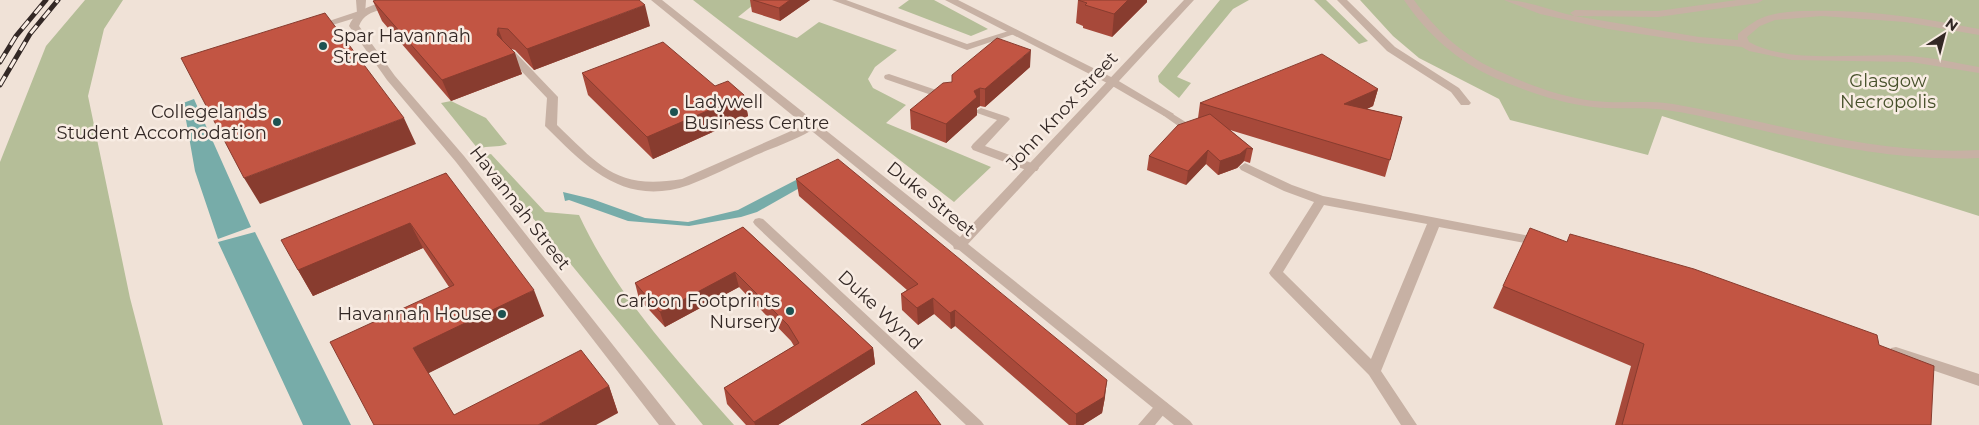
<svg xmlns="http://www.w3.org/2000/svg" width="1979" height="425" font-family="Montserrat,sans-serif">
<rect width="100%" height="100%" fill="#f0e2d7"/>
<path fill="#b5be98" d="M 85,0 L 123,0 L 104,29 L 88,96 L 130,298 L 163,425 L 0,425 L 0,162 L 46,46 Z
M 693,0 L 756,0 L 758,1 L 738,17 L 797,38 L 819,22 L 897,50 L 875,67 L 868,79 L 873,88 L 906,105 L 886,123 L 991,167 L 954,202 Z
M 909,0 L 934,0 L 988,29 L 971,36 L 898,8 Z
M 1220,0 L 1249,0 L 1233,9 L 1177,77 L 1191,83 L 1179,98 L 1159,82 L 1158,76 Z
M 1314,0 L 1326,0 L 1368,41 L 1359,44 Z
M 1360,0 L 1979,0 L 1979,216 L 1662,116 L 1648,155 L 1510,120 L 1499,99 L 1419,58 L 1393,36 Z
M 451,101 L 486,118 L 507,144 C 497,148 489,145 478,149 L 441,103 Z
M 491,154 L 545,212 L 579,215 C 616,295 676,359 734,425 L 703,425 L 482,156 Z"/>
<path fill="#77aca9" d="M 194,99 L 251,227 L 218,239 L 195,171 L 183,103 Z
M 796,180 L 803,186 L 757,212 L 741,217 L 689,226 L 628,221 L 569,200 L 565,201 L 563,192 L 592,199 L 645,218 L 688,222 L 738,210 Z
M 255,232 L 351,425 L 303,425 L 218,242 Z"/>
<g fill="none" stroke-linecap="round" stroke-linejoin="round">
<path fill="#c7b1a4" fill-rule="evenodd" d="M 832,0 L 846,0 L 967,44 L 1015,29 L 1020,32 L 967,50 Z
M 362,10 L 367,13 L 365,15 L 316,30 L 311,27 Z
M 889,74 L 951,95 L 952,97 L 951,99 L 943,99 L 885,79 L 884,77 L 885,75 Z
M 981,108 L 1008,117 L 1010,119 L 985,146 L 1037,165 L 1039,168 L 1037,171 L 1029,171 L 973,150 L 971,147 L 973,144 L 997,120 L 977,113 L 975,111 Z
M 1168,111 L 1192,126 L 1194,128 L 1192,130 L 1184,130 L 1164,116 L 1162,114 Z
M 1245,163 L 1292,185 L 1323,196 L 1546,239 L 1547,242 L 1546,245 L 1541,246 L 1439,227 L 1381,371 L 1417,425 L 1401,425 L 1369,375 L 1271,276 L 1269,273 L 1314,202 L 1284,191 L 1241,170 L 1239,167 ZM 1324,205 L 1427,224 L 1371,359 L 1283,272 Z
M 1896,347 L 1979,374 L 1979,386 L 1891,356 L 1889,352 L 1891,348 Z"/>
<path fill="#c7b1a4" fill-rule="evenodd" d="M 356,0 L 366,0 L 365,15 L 362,16 L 357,13 Z
M 1404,0 L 1414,0 C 1437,32 1466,58 1503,73 C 1532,86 1562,97 1594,101 C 1620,104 1647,100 1673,104 C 1775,122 1874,156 1979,150 L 1979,158 C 1900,162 1820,144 1743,126 C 1719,121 1696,114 1672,111 C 1646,106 1619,110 1593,107 C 1559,103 1526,91 1495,78 C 1456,60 1428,35 1404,0 Z
M 1504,0 C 1527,0 1551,11 1574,16 L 1570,13 L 1575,10 L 1658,11 L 1737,0 L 1763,0 L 1758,3 L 1658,17 L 1575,16 L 1699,37 L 1738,40 L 1738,34 C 1746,27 1754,21 1764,17 C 1778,12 1794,11 1809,11 C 1866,9 1923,18 1979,29 L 1979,35 L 1905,22 L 1822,16 L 1775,20 L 1760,26 L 1747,37 L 1749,42 C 1789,65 1865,52 1911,56 C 1934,58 1957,63 1979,67 L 1979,73 L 1911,62 L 1792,60 L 1749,51 L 1742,47 L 1699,43 L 1608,29 L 1540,14 Z"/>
<path fill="#c7b1a4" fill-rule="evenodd" d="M 392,0 L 408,0 C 394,12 367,5 359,26 L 395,76 L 464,156 L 676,425 L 659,425 L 456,162 L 387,80 L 349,26 C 356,8 375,4 392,0 Z
M 945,0 L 958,0 L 1117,80 L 1174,114 L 1172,116 L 1164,116 L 1109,84 Z
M 1337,0 L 1347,0 L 1395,47 L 1459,88 L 1471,103 L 1469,105 L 1461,105 L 1451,92 L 1387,51 Z
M 510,50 L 514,51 L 558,97 L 557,125 C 601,167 617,190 682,179 L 807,124 L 815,124 L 817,126 C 808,136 766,150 752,157 C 731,166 710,177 689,185 C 626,207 588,169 547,128 L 545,126 L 547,98 L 506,55 L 506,51 Z
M 759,218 L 763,219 L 981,421 L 984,425 L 966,425 L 755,225 L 753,222 L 755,219 Z
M 1162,401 L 1167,403 L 1170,407 L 1155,425 L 1138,425 L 1157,403 Z"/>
<path fill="#c7b1a4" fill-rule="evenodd" d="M 651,0 L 662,0 L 960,237 L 1184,0 L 1194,0 L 968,244 L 1190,421 L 1193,425 L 1174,425 L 959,250 L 954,249 L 953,246 Z"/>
<g stroke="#332825" stroke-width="5">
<path id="rail" d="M 0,62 L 16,36 L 46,0
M 0,85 L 30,34 L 58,0"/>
</g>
<use href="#rail" stroke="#f8ece3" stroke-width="3" stroke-dasharray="10" stroke-linecap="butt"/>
</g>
<path fill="#a7493a" d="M 750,0 L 810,0 L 780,21 L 752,12 Z
M 1078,0 L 1147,0 L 1147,2 L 1112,37 L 1083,28 L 1083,26 L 1076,23 Z
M 373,1 L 650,26 L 534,70 L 515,50 L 511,49 L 522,74 L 451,101 L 382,21 Z
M 1030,67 L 985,107 L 980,106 L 977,108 L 977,115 L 946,143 L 911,129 L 910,110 L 952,82 L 952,75 Z
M 582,73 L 715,86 L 744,95 L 748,116 L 653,159 L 588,95 Z
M 1378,89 L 1373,106 L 1367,109 L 1402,117 L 1385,177 L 1230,130 L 1253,149 L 1250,163 L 1244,161 L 1237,168 L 1218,175 L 1206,164 L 1186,185 L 1147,170 L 1149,156 L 1198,118 L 1200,103 Z
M 446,173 L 544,316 L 428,373 L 454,415 L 609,386 L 618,413 L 374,425 L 449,287 L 423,248 L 313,296 L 298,270 Z
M 796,179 L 1105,397 L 1102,413 L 1083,425 L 1069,425 L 955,326 L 951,329 L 934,314 L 918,325 L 902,310 L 901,294 L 907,290 L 799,196 Z
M 743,227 L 873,348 L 875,364 L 778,425 L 746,425 L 727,404 L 724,388 L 794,346 L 791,341 L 739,287 L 665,327 L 639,299 L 635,283 Z
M 1567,242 L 1879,345 L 1931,425 L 1615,425 L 1631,366 L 1493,308 L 1503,286 Z"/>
<path fill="#883c2f" d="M 790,0 L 810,0 L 780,21 L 779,8 Z
M 1128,0 L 1147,0 L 1147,2 L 1112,37 L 1114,14 Z
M 645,5 L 650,26 L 534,70 L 527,49 Z
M 498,28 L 506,49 L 497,35 Z
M 1031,50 L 1030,67 L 985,107 L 985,89 Z
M 515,53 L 522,74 L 451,101 L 442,80 Z
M 980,88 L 980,106 L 977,108 L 977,115 L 946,143 L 946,124 L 974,91 Z
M 1378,89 L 1373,106 L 1340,121 L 1344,104 Z
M 744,95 L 748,116 L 653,159 L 647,137 Z
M 404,118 L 416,144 L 260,204 L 244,178 Z
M 1247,148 L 1244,161 L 1237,168 L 1218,175 L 1220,161 Z
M 1208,150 L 1206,164 L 1186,185 L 1188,171 Z
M 410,223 L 423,248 L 313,296 L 298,270 Z
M 735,272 L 739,287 L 665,327 L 660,312 Z
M 534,290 L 544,316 L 427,374 L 413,348 Z
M 933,298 L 934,314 L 918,325 L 917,308 Z
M 955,310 L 955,326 L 951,329 L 950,313 Z
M 873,348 L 875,364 L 778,425 L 755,425 L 754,422 Z
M 1107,380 L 1105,397 L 1102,413 L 1083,425 L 1076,425 L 1076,414 Z
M 609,386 L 618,413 L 596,425 L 538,425 Z"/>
<path fill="#c25543" stroke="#883c2f" d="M 377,0 L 639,0 L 645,5 L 527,49 L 508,29 L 498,28 L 497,35 L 515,53 L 442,80 L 373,1 Z
M 753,0 L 790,0 L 779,8 Z
M 1078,0 L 1128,0 L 1114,14 L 1085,5 L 1087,3 Z
M 325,13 L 404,118 L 244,178 L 181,58 Z
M 997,38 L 1031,50 L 985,89 L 980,88 L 974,91 L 977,97 L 946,124 L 910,110 L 943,83 L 952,82 L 952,75 Z
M 663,42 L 715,86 L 728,81 L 744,95 L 647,137 L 582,73 Z
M 1322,54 L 1378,89 L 1344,104 L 1402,117 L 1390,160 L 1200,103 Z
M 1210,114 L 1253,149 L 1247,148 L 1240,154 L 1220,161 L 1208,150 L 1188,171 L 1149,156 L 1178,125 Z
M 838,159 L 1107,380 L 1104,397 L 1076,414 L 955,310 L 950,313 L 933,298 L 917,308 L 901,294 L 918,284 L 796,179 Z
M 446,173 L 534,290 L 413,348 L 454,415 L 581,350 L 609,386 L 538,425 L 374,425 L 330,342 L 454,285 L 410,223 L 298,270 L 281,240 Z
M 743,227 L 873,348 L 754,422 L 724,388 L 799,343 L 788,325 L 735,272 L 660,312 L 635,283 Z
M 1530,228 L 1567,242 L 1570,234 L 1694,269 L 1877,335 L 1879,345 L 1934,366 L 1931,425 L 1622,425 L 1644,344 L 1503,286 Z
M 916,391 L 941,425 L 861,425 Z"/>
<g fill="#1d5251" stroke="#f8ece3" stroke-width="2">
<circle cx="323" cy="46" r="5"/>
<circle cx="674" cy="112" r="5"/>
<circle cx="277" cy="122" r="5"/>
<circle cx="790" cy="311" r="5"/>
<circle cx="502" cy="314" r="5"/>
</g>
<g text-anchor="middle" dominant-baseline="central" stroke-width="5" stroke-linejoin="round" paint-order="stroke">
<g font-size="18" fill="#332825" stroke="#f8ece3" text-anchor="end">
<text x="333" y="36" text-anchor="start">Spar Havannah<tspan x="333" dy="21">Street</tspan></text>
<text x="684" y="102" text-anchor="start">Ladywell<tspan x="684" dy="21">Business Centre</tspan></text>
<text x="267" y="112">Collegelands<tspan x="267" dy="21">Student Accomodation</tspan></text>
<text x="780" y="301">Carbon Footprints<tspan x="780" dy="21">Nursery</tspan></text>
<text x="492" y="314">Havannah House</text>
</g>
<g font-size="18" fill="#46502a" stroke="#f8ece3">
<text x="1888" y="81">Glasgow<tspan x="1888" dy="21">Necropolis</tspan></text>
</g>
<g font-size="18" fill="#332825" stroke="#f8ece3">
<text transform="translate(1062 111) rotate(-47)">John Knox Street</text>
<text transform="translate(931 199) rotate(39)">Duke Street</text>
<text transform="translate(520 208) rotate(52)">Havannah Street</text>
<text transform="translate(880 310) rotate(43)">Duke Wynd</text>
</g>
</g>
<g transform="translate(1944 35) rotate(36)" stroke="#f8ece3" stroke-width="4" paint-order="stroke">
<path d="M0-4L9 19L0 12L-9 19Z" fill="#332825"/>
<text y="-8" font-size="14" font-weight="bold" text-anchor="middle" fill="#332825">N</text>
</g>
</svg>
